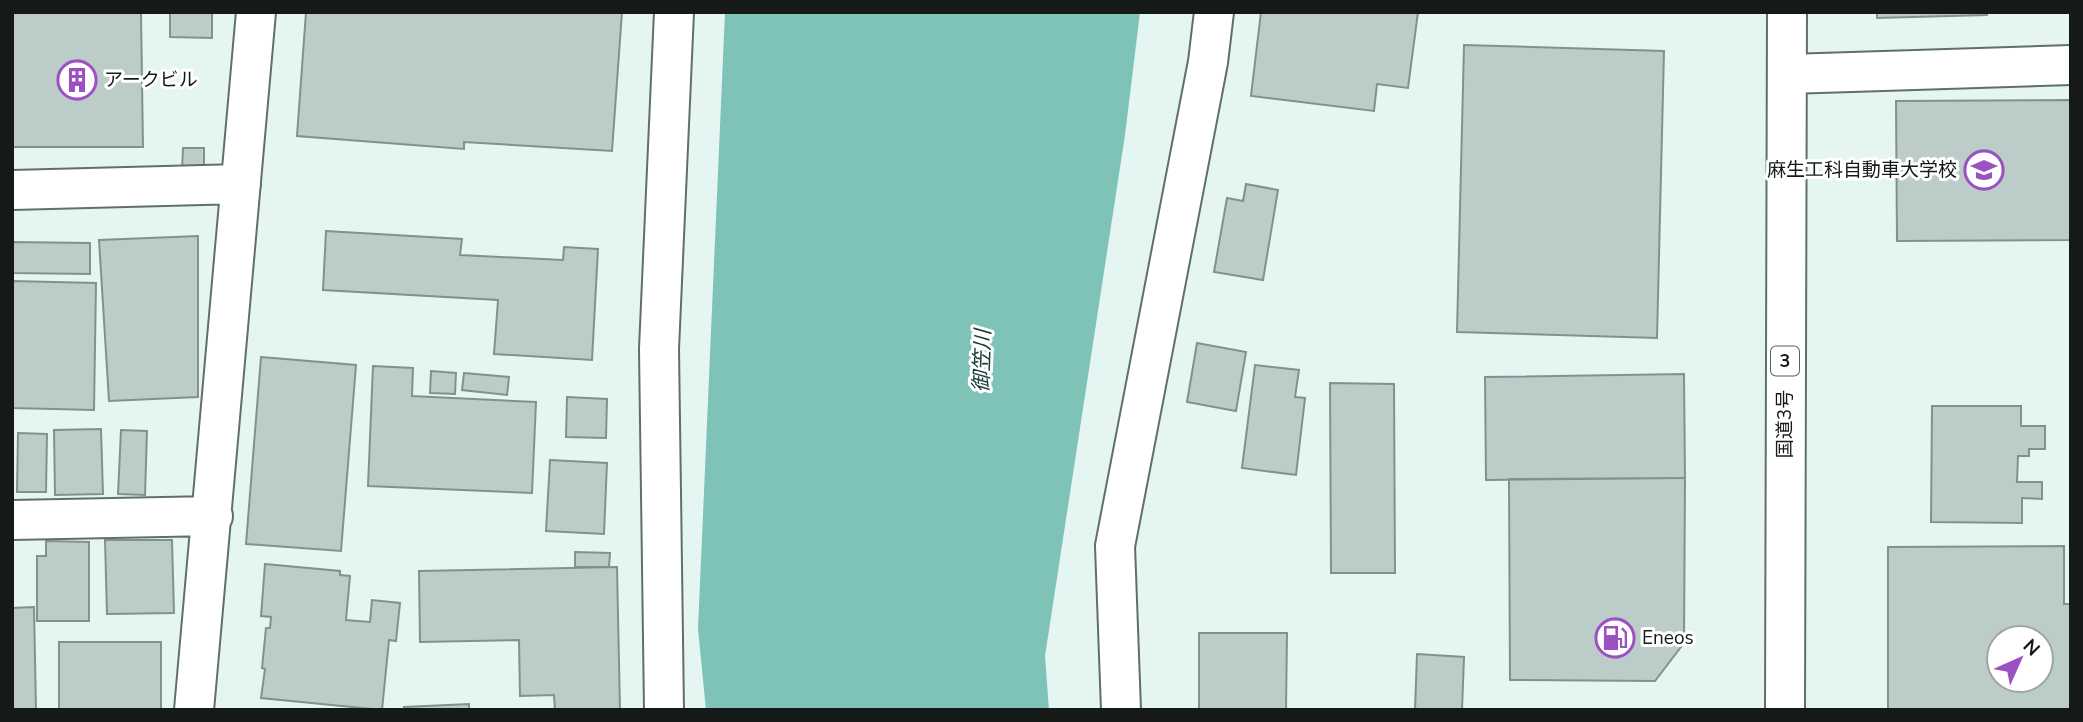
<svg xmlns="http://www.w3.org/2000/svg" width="2083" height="722" font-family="'Nunito Sans','Noto Sans JP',sans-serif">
<rect width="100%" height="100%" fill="#e5f5f2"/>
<path fill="#7ec2b8" d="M 725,12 L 1140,12 L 1125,135 L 1045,656 L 1049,710 L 706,710 L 698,629 Z"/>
<path fill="#bcccc9" stroke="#82918e" stroke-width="2" fill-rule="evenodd" d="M 170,12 L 212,12 L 212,38 L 170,37 Z
M 306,12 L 622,12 L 612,151 L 464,142 L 464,149 L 297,136 Z
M 1261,12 L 1418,12 L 1408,88 L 1377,84 L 1374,111 L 1251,96 Z
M 1877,12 L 1987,12 L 1987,15 L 1877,18 Z
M 12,13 L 141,13 L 143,147 L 12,147 Z
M 1464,45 L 1664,51 L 1657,338 L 1457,332 Z
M 2071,100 L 2071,240 L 1897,241 L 1896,101 Z
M 183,148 L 204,148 L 204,170 L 182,170 Z
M 1246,184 L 1278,190 L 1263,280 L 1214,272 L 1227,198 L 1243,201 Z
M 326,231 L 462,239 L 460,255 L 563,260 L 564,247 L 598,249 L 592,360 L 494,354 L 498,300 L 323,290 Z
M 198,236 L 198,397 L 109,401 L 99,240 Z
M 12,242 L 90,243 L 90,274 L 12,273 Z
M 12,281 L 96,283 L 94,410 L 12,408 Z
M 1197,343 L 1246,352 L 1236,411 L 1187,402 Z
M 261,357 L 356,365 L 341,551 L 246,544 Z
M 1255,365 L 1299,370 L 1295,397 L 1305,398 L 1296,475 L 1242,468 Z
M 373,366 L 413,368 L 412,396 L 536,402 L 532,493 L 368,486 Z
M 431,371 L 456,373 L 455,394 L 430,393 Z
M 464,373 L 509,377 L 507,395 L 462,390 Z
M 1684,374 L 1685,478 L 1486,480 L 1485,377 Z
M 1330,383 L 1394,384 L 1395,573 L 1331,573 Z
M 567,397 L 607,399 L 606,438 L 566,437 Z
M 1932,406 L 2021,406 L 2021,426 L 2045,426 L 2045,449 L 2029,449 L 2029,456 L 2018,456 L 2017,482 L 2042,482 L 2042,499 L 2022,498 L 2022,523 L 1931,522 Z
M 101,429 L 103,494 L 55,495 L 54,430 Z
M 121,430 L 147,431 L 145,495 L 118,494 Z
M 18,433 L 47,434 L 46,492 L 17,492 Z
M 550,460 L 607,463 L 604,534 L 546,531 Z
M 1685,478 L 1684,643 L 1655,681 L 1510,680 L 1509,479 Z
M 105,540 L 172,540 L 174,613 L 107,614 Z
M 46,541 L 89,542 L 89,621 L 37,621 L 37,556 L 46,556 Z
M 2064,546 L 2064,604 L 2071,604 L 2071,710 L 1888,710 L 1888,547 ZM 1999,638 L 2041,638 L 2041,680 L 1999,680 Z
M 575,552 L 610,553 L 609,567 L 575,567 Z
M 265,564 L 340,571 L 340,575 L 350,576 L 346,620 L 370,622 L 372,600 L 400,603 L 396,641 L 389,640 L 382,710 L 261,698 L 265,669 L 262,668 L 266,628 L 270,628 L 271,617 L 261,616 Z
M 617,567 L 620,710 L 555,710 L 554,695 L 520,696 L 519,640 L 420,642 L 419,571 Z
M 34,607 L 36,710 L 12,710 L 12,608 Z
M 1199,633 L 1287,633 L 1286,710 L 1199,710 Z
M 59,642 L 161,642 L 161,710 L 59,710 Z
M 1417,654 L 1464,657 L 1462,710 L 1415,710 Z
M 469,704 L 469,710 L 404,710 L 404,707 Z"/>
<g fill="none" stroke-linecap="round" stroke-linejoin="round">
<g stroke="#616f6c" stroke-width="42">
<path id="street" d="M 1788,74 L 2071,65
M 12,190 L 241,184
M 12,520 L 213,516
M 194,710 L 256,12
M 664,710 L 659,349 L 674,12
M 1121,710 L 1115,546 L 1208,62 L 1214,12"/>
</g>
<g stroke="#616f6c" stroke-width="42">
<path id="highway" d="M 1785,710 L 1787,12"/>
</g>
<use href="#street" stroke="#fff" stroke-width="38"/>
<use href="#highway" stroke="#fff" stroke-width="38"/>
</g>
<defs>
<g id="building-ring" transform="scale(2.0125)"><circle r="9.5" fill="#fff" stroke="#9c51c3" stroke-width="1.5"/><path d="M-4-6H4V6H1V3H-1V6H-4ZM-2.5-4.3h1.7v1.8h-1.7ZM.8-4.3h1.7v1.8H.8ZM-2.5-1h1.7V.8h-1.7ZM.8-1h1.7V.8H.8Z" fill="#9c51c3"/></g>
<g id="university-ring" transform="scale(2.0125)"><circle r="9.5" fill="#fff" stroke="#9c51c3" stroke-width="1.5"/><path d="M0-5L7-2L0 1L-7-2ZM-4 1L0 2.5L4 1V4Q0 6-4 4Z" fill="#9c51c3"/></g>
<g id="fuel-ring" transform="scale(2.0125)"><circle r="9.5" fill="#fff" stroke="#9c51c3" stroke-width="1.5"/><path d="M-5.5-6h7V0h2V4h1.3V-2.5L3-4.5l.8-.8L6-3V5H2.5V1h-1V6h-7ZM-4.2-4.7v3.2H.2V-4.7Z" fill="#9c51c3"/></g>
</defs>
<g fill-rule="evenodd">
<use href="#building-ring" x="77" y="80"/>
<use href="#university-ring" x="1984" y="170"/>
<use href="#fuel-ring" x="1615" y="638"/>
</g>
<g text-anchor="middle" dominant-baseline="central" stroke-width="6" stroke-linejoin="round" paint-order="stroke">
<rect fill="#fff" stroke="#5b5f5e" stroke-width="2" x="1771" y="346.5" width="28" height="29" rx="5"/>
<g font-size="18" font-weight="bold" fill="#151a19">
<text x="1785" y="361">3</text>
</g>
<g font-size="19" fill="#151a19" stroke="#fff" text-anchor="start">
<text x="104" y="80">アークビル</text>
<text x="1957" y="170" text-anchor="end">麻生工科自動車大学校</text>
<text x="1642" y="638">Eneos</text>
</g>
<g font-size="19" fill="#151a19" stroke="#fff">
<text transform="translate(1785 424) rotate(-90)">国道3号</text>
</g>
<g font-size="21" font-style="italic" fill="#193b36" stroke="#fff">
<text transform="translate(982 361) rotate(-88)">御笠川</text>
</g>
</g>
<rect width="2083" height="722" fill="none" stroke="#151a19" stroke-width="28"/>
<g transform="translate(2020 659) rotate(45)"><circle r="33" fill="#ffffff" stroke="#a1a3a3" stroke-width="2"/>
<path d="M0-5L12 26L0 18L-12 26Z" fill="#9c51c3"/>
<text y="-10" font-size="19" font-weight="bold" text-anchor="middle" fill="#151a19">N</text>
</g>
</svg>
